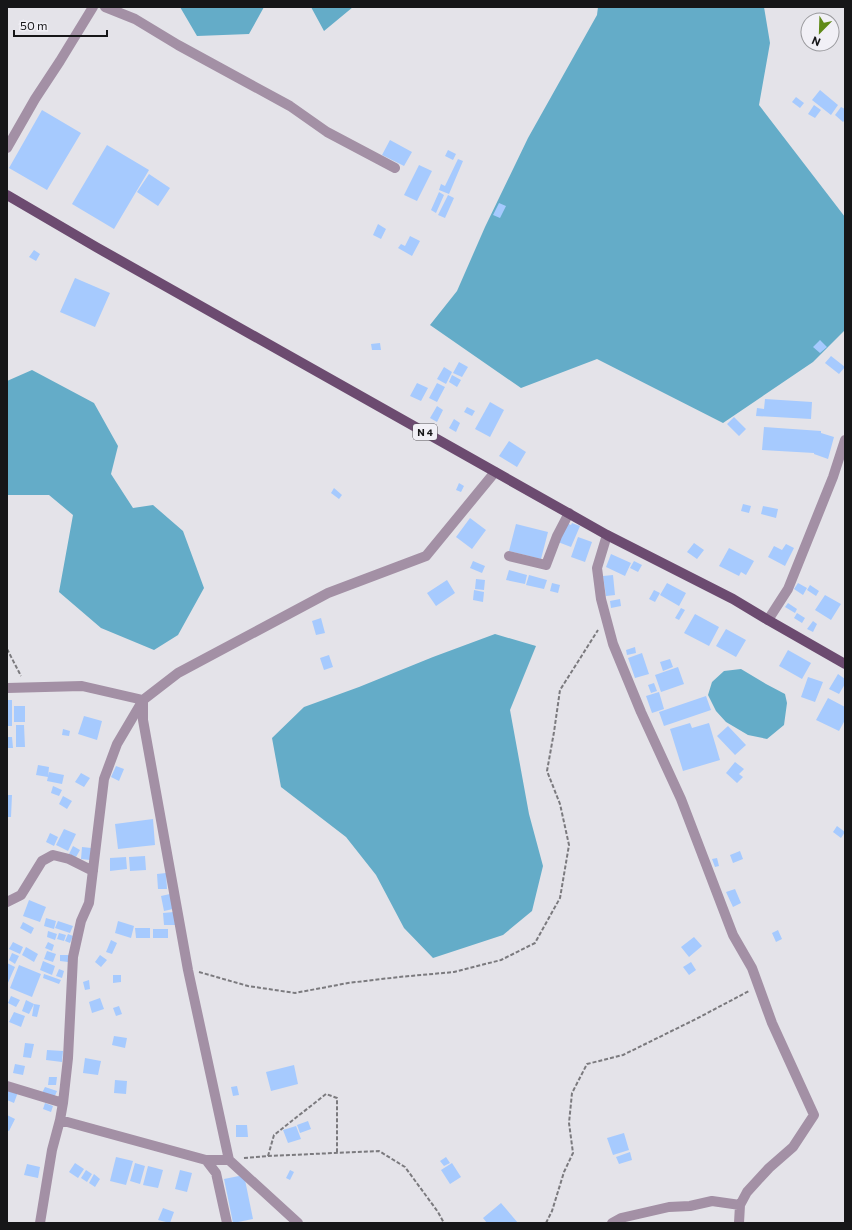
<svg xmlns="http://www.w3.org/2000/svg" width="852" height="1230" font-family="Commissioner,sans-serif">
<rect width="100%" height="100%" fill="#e4e3e9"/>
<path fill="#64acc8" d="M 180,7 L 264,7 L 249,34 L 197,36 Z
M 311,7 L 353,7 L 324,31 Z
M 598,7 L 764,7 L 770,43 L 759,105 L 845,217 L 845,330 L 813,362 L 723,423 L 597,359 L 521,388 L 430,325 L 457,291 L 485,227 L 528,138 L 597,15 Z
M 32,370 L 94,403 L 118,446 L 111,474 L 133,508 L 153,505 L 183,531 L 204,588 L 178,635 L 154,650 L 101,628 L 59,592 L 73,515 L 49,495 L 7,495 L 7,381 Z
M 495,634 L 536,646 L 510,710 L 529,814 L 543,866 L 532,911 L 503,935 L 433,958 L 404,928 L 376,875 L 346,837 L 281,787 L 272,738 L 304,707 L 359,687 L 433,657 Z
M 741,669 L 766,684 L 785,694 L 787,703 L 784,725 L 767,739 L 748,735 L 726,722 L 716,711 L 708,695 L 712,682 L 724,671 Z"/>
<path fill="#a6cafe" d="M 820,90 L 838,105 L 831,115 L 812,100 Z
M 796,97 L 804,103 L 800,108 L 792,102 Z
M 814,105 L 821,110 L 815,118 L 808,114 Z
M 841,107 L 845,109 L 845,120 L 843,122 L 835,115 Z
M 42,110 L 81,133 L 47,190 L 9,168 Z
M 390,140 L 412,152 L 404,166 L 382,155 Z
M 107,145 L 149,170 L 114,229 L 72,204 Z
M 448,150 L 456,154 L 453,160 L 445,156 Z
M 458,159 L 463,161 L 449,194 L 439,190 L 441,184 L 445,186 Z
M 419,165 L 432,171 L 417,201 L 404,195 Z
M 149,174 L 170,188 L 158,206 L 137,192 Z
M 439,192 L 444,195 L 436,213 L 431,210 Z
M 448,195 L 454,198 L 445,218 L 438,215 Z
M 499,203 L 506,206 L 500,218 L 493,215 Z
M 378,224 L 386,229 L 381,239 L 373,235 Z
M 410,236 L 420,241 L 412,256 L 398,248 L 401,244 L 405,246 Z
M 34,250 L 40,254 L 36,261 L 29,257 Z
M 75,278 L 110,293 L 95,327 L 60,312 Z
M 820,340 L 827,347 L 820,353 L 813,347 Z
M 380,343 L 381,350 L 372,350 L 371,344 Z
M 831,356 L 845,367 L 839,374 L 825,363 Z
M 459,362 L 468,367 L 462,377 L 453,373 Z
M 444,367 L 452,372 L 446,384 L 437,379 Z
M 452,375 L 461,380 L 457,387 L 449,382 Z
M 417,383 L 428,388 L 421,401 L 410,396 Z
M 437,383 L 445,387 L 437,402 L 429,398 Z
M 765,399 L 812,402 L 811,419 L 756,416 L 757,408 L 764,409 Z
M 490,402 L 504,410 L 490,437 L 475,429 Z
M 437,406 L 443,410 L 437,422 L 430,418 Z
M 467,407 L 475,411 L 472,416 L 464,412 Z
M 734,417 L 746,429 L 739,436 L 727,424 Z
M 454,419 L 460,423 L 456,432 L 449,428 Z
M 764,427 L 821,431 L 821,433 L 834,437 L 828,459 L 814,454 L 814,453 L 762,450 Z
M 509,441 L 526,452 L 517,467 L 499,456 Z
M 459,483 L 464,486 L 461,492 L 456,490 Z
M 334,488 L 342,495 L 339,499 L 331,493 Z
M 743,504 L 751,506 L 749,513 L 741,511 Z
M 763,506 L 778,509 L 776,518 L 761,514 Z
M 470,518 L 486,530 L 472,549 L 456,537 Z
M 566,523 L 571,525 L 572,523 L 580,526 L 571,547 L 558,542 Z
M 516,524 L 548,532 L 541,559 L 509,551 Z
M 578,537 L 592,542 L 585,562 L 571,557 Z
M 694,543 L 704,550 L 697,559 L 687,552 Z
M 786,544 L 794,548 L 785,566 L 768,557 L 774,546 L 782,550 Z
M 729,548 L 754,561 L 746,575 L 741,572 L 739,576 L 719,566 Z
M 611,554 L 631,563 L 625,576 L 606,567 Z
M 473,561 L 485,566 L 482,573 L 470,568 Z
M 634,561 L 642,565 L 638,572 L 630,568 Z
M 509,570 L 527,575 L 525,584 L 506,580 Z
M 529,575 L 547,580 L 544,589 L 526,585 Z
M 613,575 L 615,595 L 606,596 L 603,576 Z
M 476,579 L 485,580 L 484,590 L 475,589 Z
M 447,580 L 455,593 L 436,606 L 427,593 Z
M 552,583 L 560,585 L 558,593 L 550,591 Z
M 667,583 L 686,593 L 679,606 L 660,595 Z
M 798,583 L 807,588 L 803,595 L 794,589 Z
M 810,585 L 819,591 L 816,596 L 807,590 Z
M 474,590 L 484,592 L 483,602 L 473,600 Z
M 654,590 L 660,593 L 655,602 L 649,599 Z
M 825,595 L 841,604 L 831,620 L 815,610 Z
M 620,599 L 621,606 L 611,608 L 610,601 Z
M 788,603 L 797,609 L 795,613 L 785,607 Z
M 681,608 L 685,610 L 679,620 L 675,618 Z
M 797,613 L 805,618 L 802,623 L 794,618 Z
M 695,614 L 719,627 L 709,646 L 684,633 Z
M 321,618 L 325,633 L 316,635 L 312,621 Z
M 813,621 L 817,624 L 813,632 L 807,629 Z
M 726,629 L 746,640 L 736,657 L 716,646 Z
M 635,647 L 636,653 L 627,655 L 626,650 Z
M 788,650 L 811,663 L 802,679 L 779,666 Z
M 642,653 L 649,674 L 635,678 L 628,658 Z
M 329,655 L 333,667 L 324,670 L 320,658 Z
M 670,659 L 673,667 L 663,671 L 660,662 Z
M 678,667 L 684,684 L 661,692 L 655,675 Z
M 838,674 L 845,679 L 845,684 L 839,694 L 829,689 Z
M 808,677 L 823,682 L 815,702 L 801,697 Z
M 654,683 L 657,691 L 651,693 L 648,685 Z
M 659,692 L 664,709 L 652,713 L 646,696 Z
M 706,696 L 711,710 L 664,726 L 659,712 Z
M 828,698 L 845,707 L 845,720 L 839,731 L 816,720 Z
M 7,700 L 12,700 L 12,726 L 7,726 Z
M 14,706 L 25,706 L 25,722 L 14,722 Z
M 84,716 L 102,721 L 97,740 L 78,734 Z
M 690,723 L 692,728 L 709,723 L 720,760 L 683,771 L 670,729 Z
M 16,725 L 24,725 L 25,747 L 16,747 Z
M 728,726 L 746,745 L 735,755 L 717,736 Z
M 63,729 L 70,731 L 69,736 L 62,735 Z
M 7,737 L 12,737 L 13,748 L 7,748 Z
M 735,762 L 744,769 L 739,774 L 743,777 L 737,783 L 726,773 Z
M 38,765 L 49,767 L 48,777 L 36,775 Z
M 116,766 L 124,769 L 119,781 L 111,777 Z
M 49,772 L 64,775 L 62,784 L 47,781 Z
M 81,773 L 90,778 L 84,787 L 75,782 Z
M 53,786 L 62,790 L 59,796 L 51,793 Z
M 7,795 L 12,795 L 11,817 L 7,817 Z
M 63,796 L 72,801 L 67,809 L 59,804 Z
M 153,819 L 155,845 L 118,849 L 115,824 Z
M 837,826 L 845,832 L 841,838 L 833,832 Z
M 64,829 L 76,834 L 68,851 L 56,845 Z
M 50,833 L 58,837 L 54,846 L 46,842 Z
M 73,846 L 80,850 L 76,857 L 69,854 Z
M 82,847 L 91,848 L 90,860 L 81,859 Z
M 740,851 L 743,859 L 733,863 L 730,855 Z
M 145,856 L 146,870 L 130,871 L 129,857 Z
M 126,857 L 127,869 L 110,871 L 110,858 Z
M 717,858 L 719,866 L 715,867 L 712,859 Z
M 166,873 L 167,889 L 158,889 L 157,874 Z
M 735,889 L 741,903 L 733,907 L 726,892 Z
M 170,894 L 173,909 L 164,911 L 161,896 Z
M 29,900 L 46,907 L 40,922 L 23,916 Z
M 174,912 L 175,925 L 164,925 L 163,913 Z
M 46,918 L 56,921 L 54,929 L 44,926 Z
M 58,921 L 73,926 L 70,933 L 55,928 Z
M 118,921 L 134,926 L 131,938 L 115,933 Z
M 23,922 L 34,928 L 31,934 L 20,928 Z
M 135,928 L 150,928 L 150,938 L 136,938 Z
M 153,929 L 168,929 L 168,938 L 153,938 Z
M 778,930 L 782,939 L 776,942 L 772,933 Z
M 48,931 L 57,934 L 55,940 L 47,937 Z
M 59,933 L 66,935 L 64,941 L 57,939 Z
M 68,934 L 73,936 L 70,943 L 65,941 Z
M 694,937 L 702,946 L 689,957 L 681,947 Z
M 111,940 L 117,943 L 112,954 L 106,952 Z
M 13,942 L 23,947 L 20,954 L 9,949 Z
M 48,942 L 54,945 L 52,951 L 45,948 Z
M 26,947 L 38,954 L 34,962 L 22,955 Z
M 47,951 L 56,954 L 53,962 L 44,959 Z
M 12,953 L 19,956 L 15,964 L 9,960 Z
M 60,955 L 69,955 L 68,962 L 60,961 Z
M 100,955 L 107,960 L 101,967 L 95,962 Z
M 43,961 L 55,966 L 52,975 L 40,970 Z
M 691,962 L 696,970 L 689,975 L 683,967 Z
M 7,963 L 15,967 L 7,985 Z
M 19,965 L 41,974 L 32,997 L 10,988 Z
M 59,969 L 64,971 L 62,978 L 56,976 Z
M 44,974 L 61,980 L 59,984 L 43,978 Z
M 113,975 L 121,975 L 121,982 L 113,983 Z
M 89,980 L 90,989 L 85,990 L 83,982 Z
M 11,996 L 20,1000 L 16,1007 L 8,1003 Z
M 100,998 L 104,1009 L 92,1013 L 89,1002 Z
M 26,1000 L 34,1004 L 29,1014 L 22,1011 Z
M 34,1004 L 40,1005 L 37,1017 L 32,1016 Z
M 119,1006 L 122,1014 L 116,1016 L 113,1008 Z
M 14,1012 L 25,1016 L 21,1027 L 9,1022 Z
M 114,1036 L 127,1038 L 125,1048 L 112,1045 Z
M 25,1043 L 34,1044 L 31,1058 L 23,1057 Z
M 47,1050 L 63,1051 L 62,1062 L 46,1060 Z
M 85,1058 L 101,1061 L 98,1075 L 83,1073 Z
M 15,1064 L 25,1066 L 23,1075 L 13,1073 Z
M 294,1065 L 298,1084 L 271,1091 L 266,1072 Z
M 49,1077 L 57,1077 L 56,1085 L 48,1085 Z
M 115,1080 L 127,1081 L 126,1094 L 114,1093 Z
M 237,1086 L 239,1095 L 233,1096 L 231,1087 Z
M 45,1087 L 57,1091 L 54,1098 L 42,1093 Z
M 7,1089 L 18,1092 L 14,1103 L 7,1100 Z
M 45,1103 L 53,1106 L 51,1112 L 43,1109 Z
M 7,1115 L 15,1119 L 9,1131 L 7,1130 Z
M 308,1121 L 311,1129 L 300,1133 L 297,1125 Z
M 236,1125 L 247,1125 L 248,1137 L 236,1137 Z
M 296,1126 L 301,1139 L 288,1143 L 283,1130 Z
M 624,1133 L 629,1150 L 613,1155 L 607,1138 Z
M 630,1152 L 632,1160 L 619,1164 L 616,1157 Z
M 116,1157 L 133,1161 L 126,1185 L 110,1181 Z
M 446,1157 L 450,1163 L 444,1166 L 440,1161 Z
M 75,1163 L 84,1169 L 78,1178 L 69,1172 Z
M 135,1163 L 145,1166 L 140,1184 L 130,1181 Z
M 452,1163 L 461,1177 L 450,1184 L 441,1170 Z
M 27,1164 L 40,1167 L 38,1178 L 24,1175 Z
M 148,1166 L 163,1170 L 158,1188 L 143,1185 Z
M 86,1170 L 92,1174 L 87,1182 L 81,1178 Z
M 180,1170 L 192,1173 L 187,1192 L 175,1189 Z
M 290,1170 L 294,1172 L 290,1180 L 286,1178 Z
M 94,1174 L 100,1179 L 95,1187 L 89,1183 Z
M 244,1175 L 253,1219 L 233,1223 L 224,1179 Z
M 501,1203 L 518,1223 L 487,1223 L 483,1218 Z
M 163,1208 L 174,1212 L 170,1223 L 158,1220 Z"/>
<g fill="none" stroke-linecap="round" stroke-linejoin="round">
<path stroke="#7b7a7e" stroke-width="2" stroke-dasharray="4 2" stroke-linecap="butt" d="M 7,649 L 21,676
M 199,972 L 248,986 L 295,993 L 348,983 L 399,977 L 454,972 L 501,960 L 535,943 L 560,898 L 569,845 L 560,804 L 547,771 L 554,732 L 560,690 L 598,630
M 268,1156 L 274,1135 L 326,1094 L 337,1098 L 337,1153
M 244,1158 L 268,1156 L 379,1151 L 405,1167 L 438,1212 L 444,1223
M 546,1223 L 552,1211 L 564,1172 L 573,1153 L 569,1123 L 572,1093 L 587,1064 L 623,1055 L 696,1019 L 749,991"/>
<path stroke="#a390a5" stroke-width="10" d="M 105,7 L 135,19 L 178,45 L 290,106 L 327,132 L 395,168
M 7,148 L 35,99 L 60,61 L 93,7
M 607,535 L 597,568 L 601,599 L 613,644 L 641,712 L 681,799 L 733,935 L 752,968 L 772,1023 L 814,1115 L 793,1147 L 769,1168 L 747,1192 L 740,1205 L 739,1223
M 509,556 L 546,565 L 557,536 L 569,513
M 768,620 L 788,589 L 833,477 L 845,440
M 7,688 L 82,686 L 143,700 L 143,720 L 188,970 L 229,1160 L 298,1223
M 7,902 L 21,895 L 42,861 L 53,855 L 69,859 L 93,871
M 7,1086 L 63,1103
M 60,1120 L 206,1160 L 229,1160
M 206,1160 L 216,1173 L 227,1223
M 40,1223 L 52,1150 L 60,1120 L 63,1103 L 68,1058 L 73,957 L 81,921 L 89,903 L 104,779 L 117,744 L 143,700 L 178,673 L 328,593 L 426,556 L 495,472
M 612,1223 L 621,1218 L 669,1207 L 690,1206 L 712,1201 L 740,1205"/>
<path stroke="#6c4b70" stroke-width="10" d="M 7,195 L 96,247 L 607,535 L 733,599 L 768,620 L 845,664"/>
</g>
<g text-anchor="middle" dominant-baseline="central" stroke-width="4" stroke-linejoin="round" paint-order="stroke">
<rect fill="#f1f0f6" stroke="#58575b" stroke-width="1" x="413" y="424" width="24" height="16" rx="3"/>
<g font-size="10" font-weight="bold" fill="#161618">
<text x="425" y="432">N 4</text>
</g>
</g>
<rect width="852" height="1230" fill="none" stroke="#161618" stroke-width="16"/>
<g transform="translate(820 32) rotate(203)"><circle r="19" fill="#f1f0f6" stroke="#99999d"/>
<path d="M0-3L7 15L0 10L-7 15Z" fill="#608a18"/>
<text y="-6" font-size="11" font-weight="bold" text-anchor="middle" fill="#161618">N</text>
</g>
<path d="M14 30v6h93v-6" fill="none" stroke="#161618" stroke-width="2"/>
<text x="20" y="30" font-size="12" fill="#161618" stroke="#f1f0f6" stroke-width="3" paint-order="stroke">50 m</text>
</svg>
